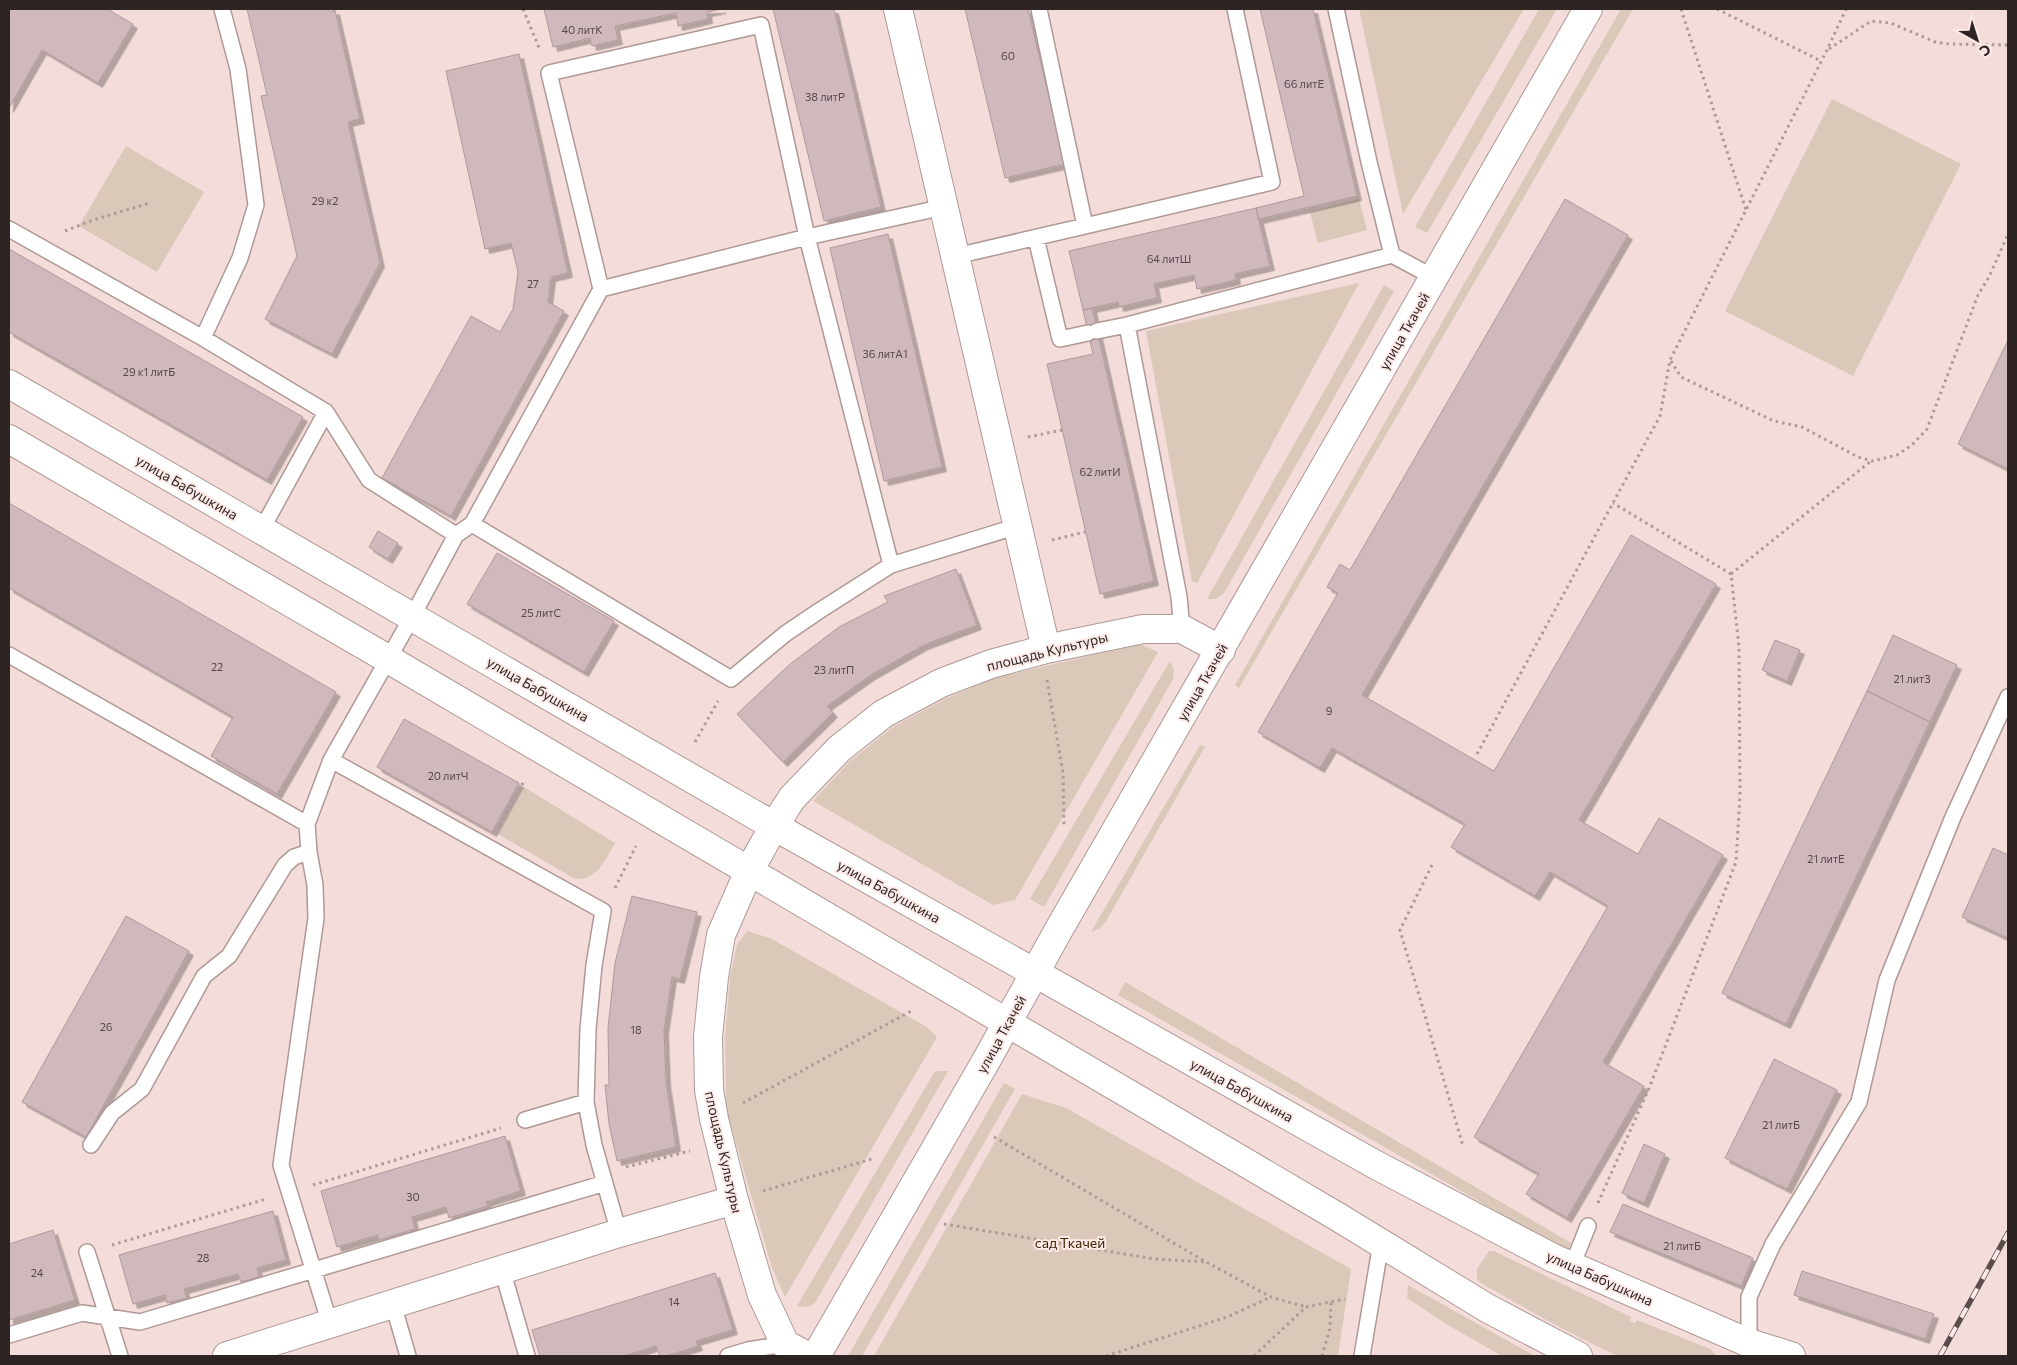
<svg xmlns="http://www.w3.org/2000/svg" width="2017" height="1365" font-family="Commissioner,sans-serif">
<defs>
<filter id="shadow"><feDropShadow dx="4.5" dy="4.5" stdDeviation="0" flood-color="#0004"/></filter>
</defs>
<rect width="100%" height="100%" fill="#f3dcd9"/>
<path fill="#dac9b8" d="M 1359,9 L 1524,9 L 1403,214 Z
M 1539,9 L 1557,9 L 1427,233 L 1415,227 Z
M 1621,9 L 1633,9 L 1239,688 L 1235,685 Z
M 1832,99 L 1961,164 L 1853,376 L 1725,311 Z
M 126,146 L 204,192 L 157,272 L 79,226 Z
M 1359,199 L 1367,230 L 1318,243 L 1310,212 Z
M 1359,283 L 1197,583 L 1192,581 L 1146,331 Z
M 1384,285 L 1394,291 L 1224,593 L 1216,599 L 1207,599 Z
M 1140,644 L 1158,652 L 1015,900 L 993,905 L 813,801 L 849,762 L 893,727 L 947,698 L 995,678 Z
M 1170,661 L 1174,670 L 1173,679 L 1044,907 L 1030,899 Z
M 1200,745 L 1205,747 L 1105,923 L 1099,929 L 1091,932 Z
M 524,787 L 615,843 C 605,860 598,880 575,879 L 498,834 Z
M 747,931 L 770,938 L 927,1027 L 937,1037 L 785,1297 L 772,1268 L 726,1108 L 725,1038 L 730,977 L 737,945 Z
M 1125,982 L 1571,1243 L 1568,1252 L 1118,995 Z
M 935,1071 L 948,1071 L 815,1303 L 808,1307 L 797,1306 Z
M 1004,1083 L 1015,1089 L 862,1356 L 848,1356 Z
M 1022,1094 L 1066,1108 L 1351,1269 L 1338,1356 L 874,1356 Z
M 1489,1251 L 1494,1251 L 1631,1317 L 1630,1322 L 1635,1323 L 1637,1320 L 1710,1349 L 1717,1356 L 1619,1356 L 1613,1354 L 1559,1327 L 1481,1283 L 1477,1279 L 1477,1269 Z
M 1408,1285 L 1535,1356 L 1502,1356 L 1448,1325 L 1407,1298 Z"/>
<path fill="#cfb9bd" stroke="#af999d" filter="url(#shadow)" d="M 9,9 L 107,9 L 133,24 L 98,83 L 42,50 L 9,108 Z
M 247,9 L 329,9 L 330,12 L 335,10 L 360,119 L 348,122 L 380,263 L 332,354 L 265,319 L 297,256 L 261,96 L 267,95 Z
M 544,9 L 722,9 L 707,12 L 708,19 L 678,26 L 676,13 L 615,26 L 618,40 L 592,46 L 590,38 L 553,47 Z
M 773,9 L 834,9 L 881,207 L 824,221 Z
M 965,9 L 1028,9 L 1065,164 L 1005,178 Z
M 1260,9 L 1313,9 L 1357,196 L 1259,219 L 1256,208 L 1304,196 Z
M 519,54 L 568,273 L 551,277 L 548,302 L 564,311 L 451,516 L 382,478 L 471,316 L 500,332 L 513,309 L 518,272 L 511,243 L 485,249 L 446,71 Z
M 1565,199 L 1628,235 L 1362,695 L 1494,771 L 1631,535 L 1716,584 L 1579,820 L 1638,854 L 1659,818 L 1723,855 L 1603,1062 L 1644,1086 L 1567,1218 L 1526,1194 L 1539,1174 L 1474,1137 L 1608,906 L 1550,872 L 1535,896 L 1451,847 L 1465,824 L 1332,748 L 1320,768 L 1258,732 L 1338,593 L 1327,587 L 1340,564 L 1350,570 Z
M 1256,208 L 1270,266 L 1235,274 L 1236,280 L 1197,289 L 1194,275 L 1154,284 L 1157,298 L 1119,307 L 1118,302 L 1083,310 L 1069,251 Z
M 888,234 L 942,467 L 884,481 L 830,248 Z
M 9,249 L 303,417 L 267,480 L 9,332 Z
M 1092,308 L 1154,581 L 1100,594 L 1047,364 L 1093,354 L 1083,310 Z
M 2008,340 L 2008,469 L 1958,444 Z
M 9,503 L 336,692 L 277,794 L 211,756 L 233,717 L 9,588 Z
M 378,531 L 398,543 L 388,559 L 369,547 Z
M 497,553 L 614,621 L 584,672 L 467,604 Z
M 956,569 L 977,625 L 924,645 L 871,675 L 827,706 L 833,713 L 783,762 L 737,714 L 789,665 L 839,627 L 888,602 L 884,596 Z
M 1893,635 L 1957,665 L 1930,722 L 1867,691 Z
M 1775,640 L 1800,650 L 1787,681 L 1762,670 Z
M 1867,691 L 1930,722 L 1786,1024 L 1722,993 Z
M 404,719 L 519,783 L 492,832 L 377,767 Z
M 1993,848 L 2008,855 L 2008,938 L 1962,917 Z
M 632,896 L 697,912 L 680,979 L 672,977 L 664,1030 L 666,1082 L 676,1147 L 617,1161 L 609,1124 L 605,1085 L 609,1085 L 608,1028 L 615,963 Z
M 126,916 L 189,951 L 86,1137 L 22,1102 Z
M 1774,1059 L 1837,1090 L 1787,1189 L 1725,1158 Z
M 505,1136 L 521,1191 L 486,1202 L 488,1206 L 449,1218 L 446,1207 L 412,1217 L 415,1229 L 379,1240 L 378,1235 L 337,1247 L 321,1191 Z
M 1644,1144 L 1665,1154 L 1644,1203 L 1622,1193 Z
M 1623,1204 L 1753,1258 L 1741,1286 L 1610,1232 Z
M 273,1211 L 286,1260 L 257,1268 L 259,1277 L 241,1282 L 238,1274 L 184,1289 L 187,1298 L 178,1300 L 167,1303 L 165,1295 L 133,1304 L 119,1255 Z
M 53,1230 L 75,1300 L 9,1320 L 9,1244 Z
M 1802,1271 L 1934,1314 L 1925,1339 L 1794,1295 Z
M 715,1273 L 733,1330 L 696,1341 L 698,1346 L 666,1356 L 660,1356 L 656,1346 L 623,1356 L 540,1356 L 532,1330 Z"/>
<g fill="none" stroke-linecap="round" stroke-linejoin="round">
<g stroke="#af9996" stroke-width="18">
<path id="lane" d="M 1336,9 L 1369,162 L 1392,255 L 1435,278
M 1085,226 L 1272,182 L 1235,9
M 9,229 L 203,338 L 326,412 L 369,480 L 456,535
M 1036,238 L 1060,339 L 1088,333
M 956,256 L 1085,226 L 1039,9
M 1097,331 L 1127,325
M 203,338 L 240,258 L 256,205 L 238,69 L 222,9
M 472,524 L 731,679 L 785,634 L 819,611 L 891,565 L 807,237 L 761,25 L 549,73 L 601,289 L 807,237 L 944,207
M 262,529 L 326,412
M 891,565 L 1018,526
M 1182,629 L 1179,597 L 1127,325 L 1392,255
M 9,655 L 307,824
M 331,760 L 603,911 L 594,965 L 588,1029 L 586,1102 L 594,1145 L 619,1233
M 525,1120 L 586,1102
M 91,1145 L 112,1113 L 142,1089 L 204,976 L 229,956 L 285,865 L 294,857 L 309,852
M 87,1252 L 120,1356
M 1572,1266 L 1588,1226
M 502,1269 L 527,1356
M 393,1304 L 408,1356
M 330,1324 L 281,1165 L 316,918 L 315,885 L 309,852 L 307,824 L 331,760 L 412,617 L 456,535 L 472,524 L 601,289
M 9,1335 L 82,1313 L 140,1322 L 605,1183
M 1749,1343 L 1749,1297 L 1773,1244 L 1859,1102 L 1887,980 L 1953,817 L 2008,697
M 728,1356 L 748,1350 L 785,1344
M 1362,1356 L 1381,1243"/>
</g>
<g stroke="#af9996" stroke-width="30">
<path id="street" d="M 898,9 L 1046,649
M 227,1356 L 619,1233 L 734,1200
M 807,1356 L 785,1344 L 762,1295 L 734,1200 L 714,1119 L 709,1090 L 708,1037 L 714,977 L 721,935 L 749,871 L 774,826 L 792,798 L 839,749 L 883,714 L 941,683 L 991,664 L 1046,649 L 1143,629 L 1182,629 L 1221,650
M 816,1356 L 986,1061 L 1058,931 L 1588,9"/>
</g>
<g stroke="#af9996" stroke-width="30">
<path id="secondary" d="M 9,384 L 774,826 L 1376,1165 L 1553,1258 L 1749,1343 L 1791,1356
M 9,439 L 388,659 L 1338,1217 L 1487,1308 L 1578,1356"/>
</g>
<path stroke="#ac9a98" stroke-width="3" stroke-dasharray="2.5 4" stroke-linecap="butt" d="M 523,9 L 540,50
M 1681,9 L 1746,210
M 1717,9 L 1821,61
M 1829,49 L 1871,21 L 1891,23 L 1935,42 L 1949,44 L 2008,45
M 65,231 L 93,220 L 150,203
M 1671,361 L 1681,377 L 1774,421 L 1802,427 L 1858,457 L 1872,461 L 1897,455 L 1912,445 L 1927,429 L 1978,295 L 1989,277 L 2008,234
M 1028,437 L 1062,430
M 1052,540 L 1085,532
M 1731,574 L 1871,461
M 1047,680 L 1063,773 L 1064,826
M 695,742 L 718,701
M 1477,754 L 1660,416 L 1670,360 L 1827,50 L 1846,9
M 500,825 L 524,781
M 1432,865 L 1400,930 L 1463,1146
M 615,888 L 636,846
M 743,1103 L 913,1010
M 994,1137 L 1206,1262 L 1271,1297 L 1306,1307
M 626,1167 L 690,1151
M 313,1185 L 501,1128
M 763,1191 L 875,1158
M 1598,1203 L 1650,1086 L 1736,862 L 1740,795 L 1739,647 L 1731,574 L 1613,503
M 944,1224 L 1155,1259 L 1206,1262
M 112,1245 L 266,1199
M 1106,1356 L 1227,1317 L 1271,1297
M 1254,1356 L 1306,1307 L 1345,1299
M 1322,1356 L 1330,1328 L 1331,1302"/>
<use href="#lane" stroke="#fff" stroke-width="15"/>
<use href="#street" stroke="#fff" stroke-width="28"/>
<use href="#secondary" stroke="#fff" stroke-width="28"/>
<g stroke="#5a4e4d" stroke-width="5.5">
<path id="rail" d="M 1940,1356 L 2008,1233"/>
</g>
<use href="#rail" stroke="#fdeae8" stroke-width="4" stroke-dasharray="11" stroke-linecap="butt"/>
</g>
<g text-anchor="middle" dominant-baseline="central" stroke-width="4" stroke-linejoin="round" paint-order="stroke">
<g font-size="11" fill="#56494a">
<text x="582" y="29">40 литК</text>
<text x="1008" y="55">60</text>
<text x="1304" y="83">66 литЕ</text>
<text x="825" y="96">38 литР</text>
<text x="325" y="200">29 к2</text>
<text x="1169" y="258">64 литШ</text>
<text x="533" y="283">27</text>
<text x="885" y="353">36 литА1</text>
<text x="149" y="371">29 к1 литБ</text>
<text x="1100" y="471">62 литИ</text>
<text x="541" y="612">25 литС</text>
<text x="217" y="666">22</text>
<text x="834" y="669">23 литП</text>
<text x="1912" y="678">21 литЗ</text>
<text x="1329" y="710">9</text>
<text x="448" y="775">20 литЧ</text>
<text x="1826" y="858">21 литЕ</text>
<text x="106" y="1026">26</text>
<text x="636" y="1029">18</text>
<text x="1781" y="1124">21 литБ</text>
<text x="413" y="1196">30</text>
<text x="1682" y="1245">21 литБ</text>
<text x="203" y="1257">28</text>
<text x="37" y="1272">24</text>
<text x="674" y="1301">14</text>
</g>
<g font-size="14" fill="#2d2423" stroke="#fdeae8">
<text transform="translate(1404 331) rotate(-60)">улица Ткачей</text>
<text transform="translate(187 487) rotate(30)">улица Бабушкина</text>
<text transform="translate(1047 651) rotate(-14)">площадь Культуры</text>
<text transform="translate(1202 682) rotate(-60)">улица Ткачей</text>
<text transform="translate(538 689) rotate(30)">улица Бабушкина</text>
<text transform="translate(889 891) rotate(29)">улица Бабушкина</text>
<text transform="translate(1001 1034) rotate(-61)">улица Ткачей</text>
<text transform="translate(1242 1090) rotate(29)">улица Бабушкина</text>
<text transform="translate(724 1152) rotate(77)">площадь Культуры</text>
<text transform="translate(1600 1278) rotate(24)">улица Бабушкина</text>
</g>
<g font-size="14" fill="#402501" stroke="#fdeae8">
<text x="1070" y="1242">сад Ткачей</text>
</g>
</g>
<rect width="2017" height="1365" fill="none" stroke="#2d2423" stroke-width="20"/>
<g transform="translate(1977 40) rotate(141)" stroke="#fdeae8" stroke-width="4" paint-order="stroke">
<path d="M0-4L9 19L0 12L-9 19Z" fill="#2d2423"/>
<text y="-8" font-size="14" font-weight="bold" text-anchor="middle" fill="#2d2423">С</text>
</g>
</svg>
